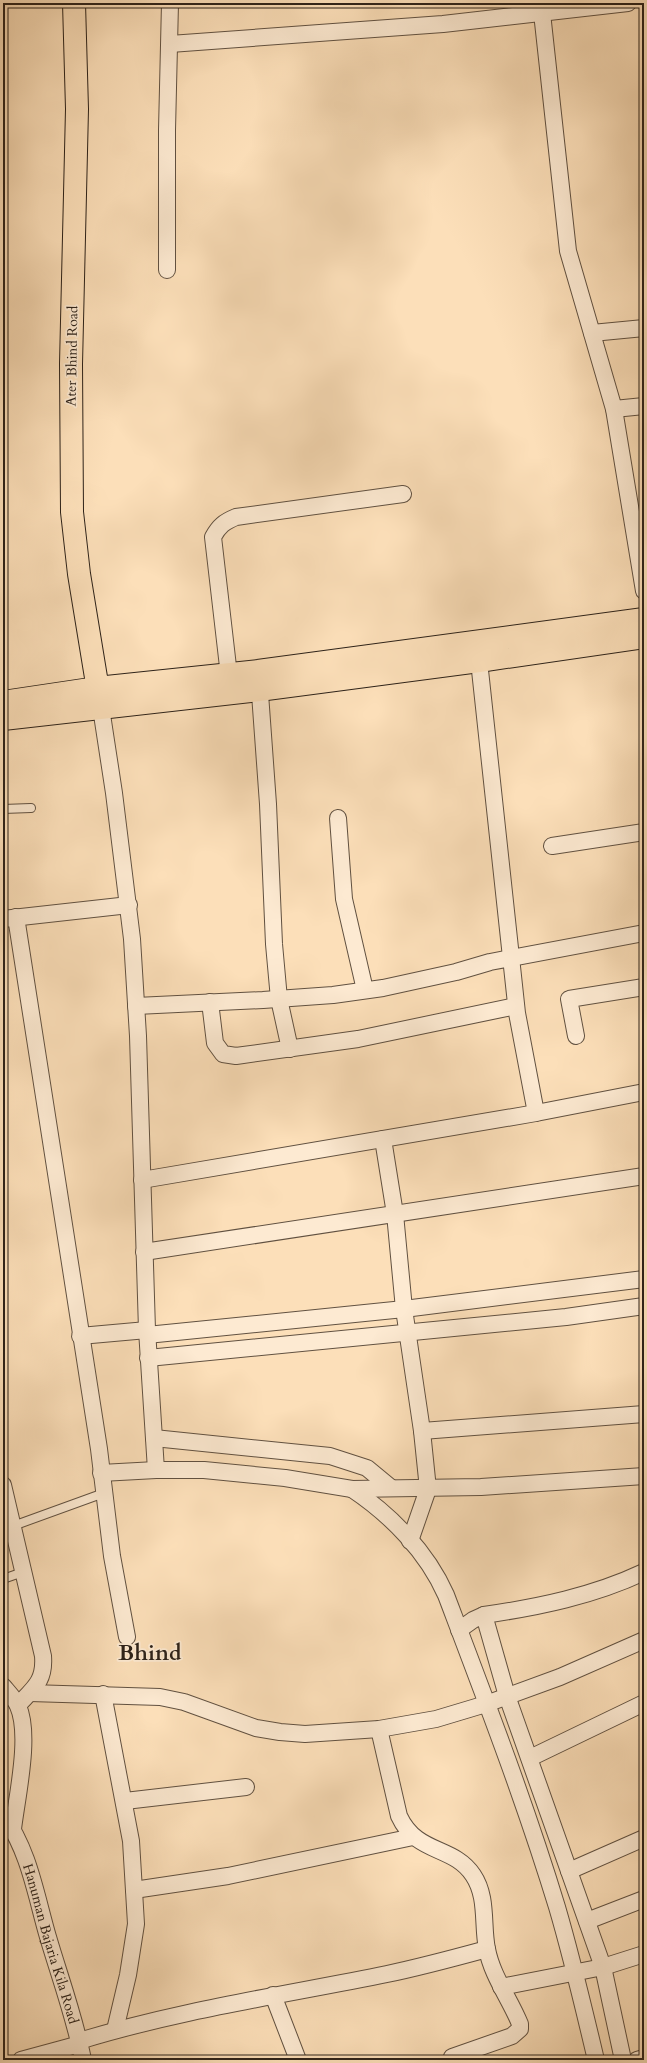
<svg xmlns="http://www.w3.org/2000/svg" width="647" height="2063" font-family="Cardo,serif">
<rect width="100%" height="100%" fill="#fcdfb9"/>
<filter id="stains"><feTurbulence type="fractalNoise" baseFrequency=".005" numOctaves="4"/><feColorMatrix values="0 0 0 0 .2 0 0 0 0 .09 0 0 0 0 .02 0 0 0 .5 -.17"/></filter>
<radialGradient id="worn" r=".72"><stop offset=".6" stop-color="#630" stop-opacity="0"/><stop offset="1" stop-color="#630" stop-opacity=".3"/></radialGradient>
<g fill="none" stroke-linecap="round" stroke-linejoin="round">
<g stroke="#615141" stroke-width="10">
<path id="lane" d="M 3,809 L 31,808
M 13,1526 L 104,1493
M 3,1579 L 23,1572"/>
</g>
<g stroke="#615141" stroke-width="18">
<g id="street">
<path d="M 542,13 L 568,251 L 614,409 L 644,591"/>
<path d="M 170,44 L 443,24 L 628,3"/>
<path d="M 167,270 L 167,130 L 170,3"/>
<path d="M 592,333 L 644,328"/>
<path d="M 614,409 L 644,406"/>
<path d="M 479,661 L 517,1013 L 536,1113"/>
<path d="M 259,680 L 268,804 L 274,944 L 279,999 L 290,1049"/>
<path d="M 230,684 L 213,537 C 219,526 224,522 236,517 L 403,494"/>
<path d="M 101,708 L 114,793 L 132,939 L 138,1036 L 147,1330 L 156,1470"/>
<path d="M 338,818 L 344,899 L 365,990"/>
<path d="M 552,846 L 644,832"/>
<path d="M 16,917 L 99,1449 L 112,1556 L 127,1637"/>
<path d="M 3,919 L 129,905"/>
<path d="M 210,1002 L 215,1043 L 223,1054 L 236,1056 L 358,1039 L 516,1006"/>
<path d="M 136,1006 L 263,1000 L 333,995 L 383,988 L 456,972 L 490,962 L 644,933"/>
<path d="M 576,1036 L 569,999 L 644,987"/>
<path d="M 383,1139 L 395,1214 L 404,1309 L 422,1431 L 428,1489 L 410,1541"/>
<path d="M 142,1180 L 536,1113 L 644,1092"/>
<path d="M 144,1252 L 644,1176"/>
<path d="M 147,1335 L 404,1309 L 644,1279"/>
<path d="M 80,1336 L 147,1330"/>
<path d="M 148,1358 L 566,1317 L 644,1306"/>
<path d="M 422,1431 L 644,1414"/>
<path d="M 154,1438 L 330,1456 L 367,1468 L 390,1487"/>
<path d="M 101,1473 L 156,1470 L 204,1470 L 285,1478 L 352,1489 L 481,1487 L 644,1476"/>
<path d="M 3,1485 L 43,1656 C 45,1681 34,1688 18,1705"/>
<path d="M 352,1489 C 391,1515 427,1552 446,1595 C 485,1698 525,1802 557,1907 C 572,1958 584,2009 596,2060"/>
<path d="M 484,1615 L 507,1696 L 603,1967 L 623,2060"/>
<path d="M 459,1630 L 473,1620 L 484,1615 C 539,1607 593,1596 644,1572"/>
<path d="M 3,1686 C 8,1692 15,1699 18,1706 C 31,1735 17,1796 13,1829"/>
<path d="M 30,1693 L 160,1697 L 184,1702 L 256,1728 L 280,1732 L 305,1734 L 379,1729 L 436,1719 L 486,1704 L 560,1677 L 644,1640"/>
<path d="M 103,1694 L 131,1841 L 136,1924 L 128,1975 L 115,2030"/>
<path d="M 379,1729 L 399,1816 C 417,1855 453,1845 473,1875 C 488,1897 482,1925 487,1949 C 492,1976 510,1999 520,2024 L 520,2029 L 512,2036 L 452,2057"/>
<path d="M 530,1758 L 644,1703"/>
<path d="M 125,1801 L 246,1787"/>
<path id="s1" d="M 3,1815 C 29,1850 36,1896 48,1937 C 60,1978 75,2018 83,2060"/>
<path d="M 569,1871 L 644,1838"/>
<path d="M 134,1890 L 228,1876 L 413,1837"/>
<path d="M 587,1921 L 644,1899"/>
<path d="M 501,1987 L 603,1967 L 644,1954"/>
<path d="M 273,1995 L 298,2060"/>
<path d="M 79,2041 C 180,2010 284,1995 387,1974 C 421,1967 454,1958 487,1949"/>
<path d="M 21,2060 L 80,2044"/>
<path d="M 637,2060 L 644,2058"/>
</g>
</g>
<g stroke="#2d2219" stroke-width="24">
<path id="highway" d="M 74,3 L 77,109 L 71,364 L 72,512 L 79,574 L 101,708
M 3,702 L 97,688 L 258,671 L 644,619
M 3,719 L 259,690 L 479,661 L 644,637"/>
</g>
<use href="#lane" stroke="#fdead2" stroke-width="8"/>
<use href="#street" stroke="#fdead2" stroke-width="16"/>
<use href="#highway" stroke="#fcdfb9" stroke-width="22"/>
</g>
<g text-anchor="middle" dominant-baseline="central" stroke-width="3.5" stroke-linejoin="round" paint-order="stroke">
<g font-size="14" fill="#2d2219" stroke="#fdead2">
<text transform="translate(72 356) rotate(-89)">Ater Bhind Road</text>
<text stroke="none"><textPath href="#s1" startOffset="138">Hanuman Bajaria Kila Road</textPath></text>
</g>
<g font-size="22" font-weight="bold" fill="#2d2219" stroke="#fdead2">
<text x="150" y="1653">Bhind</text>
</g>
</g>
<rect width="647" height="2063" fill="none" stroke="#fcdfb9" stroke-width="16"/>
<rect x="4" y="4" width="639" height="2055" fill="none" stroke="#2d2219" stroke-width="2"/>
<rect x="8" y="8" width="631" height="2047" fill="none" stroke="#2d2219"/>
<rect width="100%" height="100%" filter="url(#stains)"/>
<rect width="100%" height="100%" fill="url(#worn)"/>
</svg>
